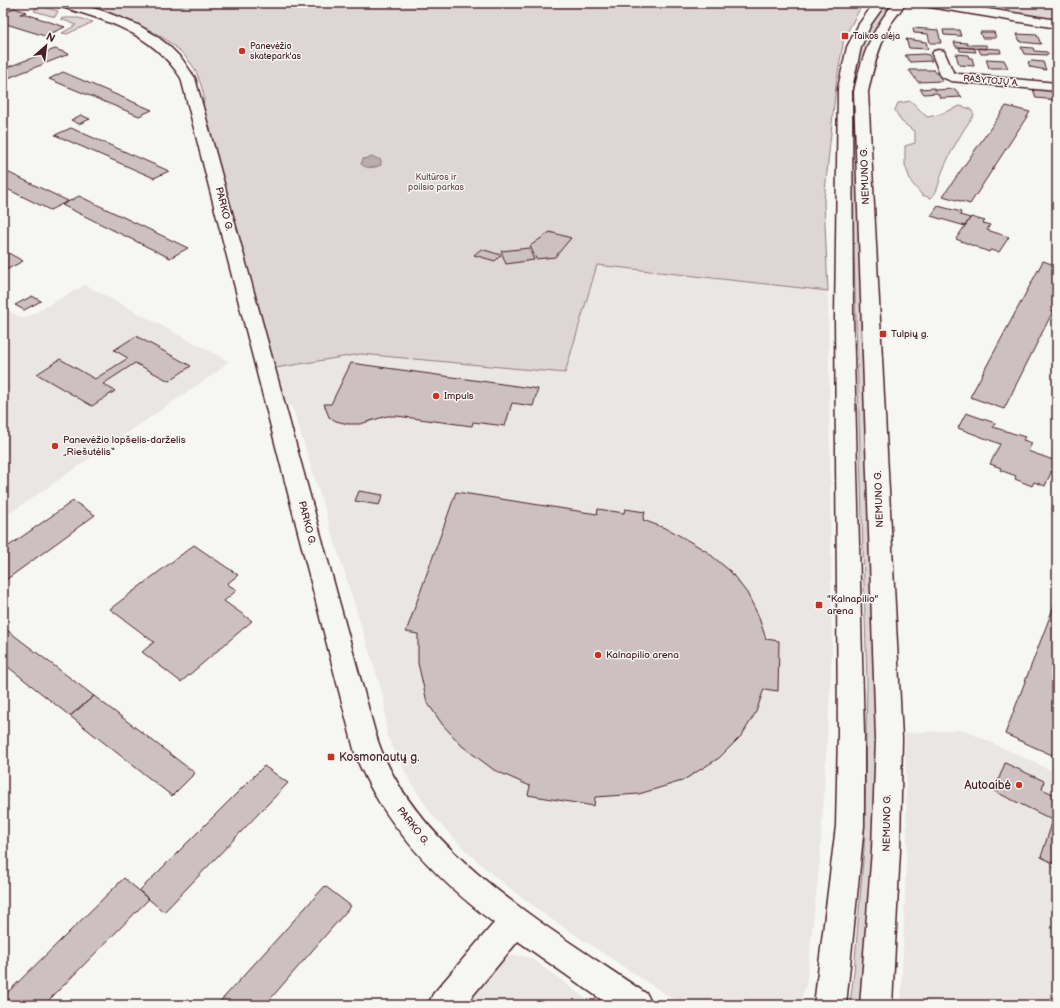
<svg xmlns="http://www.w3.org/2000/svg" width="1060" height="1008" font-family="'Balsamiq Sans',sans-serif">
<rect width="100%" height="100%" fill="#f6f6f2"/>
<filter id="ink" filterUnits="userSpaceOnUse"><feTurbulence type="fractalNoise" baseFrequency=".025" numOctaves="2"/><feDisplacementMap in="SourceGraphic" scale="8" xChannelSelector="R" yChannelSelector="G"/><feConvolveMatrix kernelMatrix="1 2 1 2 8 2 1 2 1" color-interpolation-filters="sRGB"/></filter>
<g filter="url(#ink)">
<path fill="#e9e6e3" d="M 596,265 L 828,291 L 832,653 L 820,859 L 806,985 L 799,1005 L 682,1005 L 548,917 L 499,880 L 467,852 L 433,816 L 411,783 L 387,736 L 384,698 L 293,409 L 283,398 L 275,368 L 361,354 L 565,373 Z
M 85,285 L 228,361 L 218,371 L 4,517 L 3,308 L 24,319 Z
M 964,730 L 1057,773 L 1057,1005 L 901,1005 L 907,841 L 905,733 Z
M 515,955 L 531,958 L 594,1005 L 459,1005 L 487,971 L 504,959 Z"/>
<path fill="#ddd6d5" stroke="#947a80" d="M 78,3 L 863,3 L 844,38 L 836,85 L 824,201 L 828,291 L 597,265 L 565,373 L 361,354 L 275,368 L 203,107 C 205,97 203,91 200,82 C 187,36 119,16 78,3 Z
M 887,3 L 892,3 C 868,35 862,52 855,90 L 878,743 L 874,850 L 863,1005 L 850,1005 L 854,972 L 864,849 L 867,682 L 851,159 C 850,120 846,76 864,39 C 870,26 879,15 887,3 Z
M 948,3 L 1057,3 L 1057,20 Z
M 37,5 L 58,11 L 55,17 L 34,11 L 36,8 L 33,6 Z
M 64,18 L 79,18 L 93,22 L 67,34 L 62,33 L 76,25 L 61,19 Z
M 911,101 L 927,117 L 938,115 L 960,106 L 971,109 L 974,115 C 962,131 951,151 943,170 C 939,179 939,191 931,198 L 922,195 L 911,182 L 905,165 L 905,146 L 915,143 L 915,132 L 901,121 L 895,110 L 898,103 Z"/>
<path fill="#bbadae" stroke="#8e747a" d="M 373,157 L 381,160 L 381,165 C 374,168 366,169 361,164 L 363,159 Z"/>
<path fill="#ccc1c0" stroke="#4a1f2b" d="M 14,8 L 26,12 L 20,14 L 26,14 L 65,27 L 45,36 L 3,23 L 3,13 Z
M 913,28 L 938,30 L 941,43 L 930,43 L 928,34 L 914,33 Z
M 943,30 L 959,30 L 961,36 L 944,35 Z
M 980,32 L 994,32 L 996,38 L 982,38 Z
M 1017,34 L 1037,35 L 1041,44 L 1020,42 Z
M 906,39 L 926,42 L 928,49 L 909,48 Z
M 954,42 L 967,43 L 967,45 L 986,45 L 987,49 L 956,47 Z
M 959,47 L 974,48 L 976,52 L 960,51 Z
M 1021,47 L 1033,48 L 1034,51 L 1047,52 L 1048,55 L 1024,54 Z
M 978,48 L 1000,49 L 1001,53 L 988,53 L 988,54 L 981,54 Z
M 55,49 L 69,54 L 3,80 L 3,69 Z
M 924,54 L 929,55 L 932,61 L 910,62 L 905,55 Z
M 956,54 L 968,55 L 969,58 L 972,58 L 974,66 L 959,65 Z
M 986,59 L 1004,60 L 1008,68 L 989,68 Z
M 1032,61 L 1043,62 L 1046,70 L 1030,67 L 1028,62 Z
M 909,70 L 934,70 L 943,81 L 918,82 Z
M 63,72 L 152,110 L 139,116 L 49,79 Z
M 934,88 L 935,90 L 955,89 L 962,97 L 941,98 L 937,93 L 924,94 L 920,89 Z
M 1033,89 L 1057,91 L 1057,100 L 1036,98 Z
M 1006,106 L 1030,112 L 970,204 L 943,196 Z
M 81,115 L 90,119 L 79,124 L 71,120 Z
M 71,128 L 169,171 L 154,178 L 55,135 Z
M 3,170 L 68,201 L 50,210 L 3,187 Z
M 79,196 L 188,248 L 170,258 L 62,205 Z
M 938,206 L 961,212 L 960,215 L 970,218 L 965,226 L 931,216 Z
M 971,217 L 985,221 L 983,223 L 990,225 L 987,230 L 1009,237 L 999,252 L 990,250 L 989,252 L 956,239 Z
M 550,232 L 571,238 L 555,257 L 536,259 L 530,246 Z
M 529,248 L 534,260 L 506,264 L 501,251 Z
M 481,249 L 501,255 L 495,261 L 474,255 Z
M 3,250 L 23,261 L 6,270 L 3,269 Z
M 1043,261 L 1057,266 L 1057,303 L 1004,409 L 970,397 Z
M 32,296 L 41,301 L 24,310 L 15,305 Z
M 136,336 L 191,366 L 169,381 L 135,363 L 103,384 L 115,391 L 92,406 L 37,374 L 60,359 L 95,379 L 128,358 L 114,350 Z
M 351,363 L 538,389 L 533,406 L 512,403 L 505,426 L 473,422 L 472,426 L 397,416 L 387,416 L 360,424 L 348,424 L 336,421 L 329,417 L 324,404 L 331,404 Z
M 966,413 L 995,423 L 993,427 L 1025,437 L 1023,440 L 1032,443 L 1028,451 L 1056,461 L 1045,486 L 1034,482 L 1032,486 L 1015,479 L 1016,476 L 1000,470 L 1001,468 L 990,464 L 1000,444 L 958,428 Z
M 359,491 L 383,495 L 379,505 L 355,501 Z
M 456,492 L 597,514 L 598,509 L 624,513 L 625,509 L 645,512 L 643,520 L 670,530 L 706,551 L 730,571 L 747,593 L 758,615 L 766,639 L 779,641 L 778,691 L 764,689 L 756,712 L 742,735 L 719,758 L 682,781 L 639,794 L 595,797 L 594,806 L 528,795 L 530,786 L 494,770 L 462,746 L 442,724 L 427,702 L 418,663 L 418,634 L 406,632 Z
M 73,501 L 95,515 L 3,582 L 3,550 Z
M 194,545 L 238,575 L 227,584 L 237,590 L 224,601 L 252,621 L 181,682 L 142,652 L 154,642 L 110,609 Z
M 1057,598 L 1057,739 L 1052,755 L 1005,734 Z
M 3,627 L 94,696 L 70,716 L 3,663 Z
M 94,696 L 195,773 L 172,796 L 70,716 Z
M 1005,763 L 1044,781 L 1042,789 L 1057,796 L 1057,870 L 1054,868 L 1055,864 L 1041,857 L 1053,820 L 994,791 Z
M 264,766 L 288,783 L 164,912 L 139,891 Z
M 124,878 L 149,899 L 44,1005 L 3,1005 L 3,997 Z
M 325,886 L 351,906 L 265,1005 L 217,1005 Z"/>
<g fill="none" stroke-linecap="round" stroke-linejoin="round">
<g stroke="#4a1f2b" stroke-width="3">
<path id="minor" d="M 939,50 L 944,51 L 953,72 L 959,74 L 1057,83 L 1057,91 L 951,81 L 942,77 L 940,74 L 932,54 L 934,51 Z"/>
</g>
<g stroke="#4a1f2b" stroke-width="3">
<path id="major" d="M 56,3 L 75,3 L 103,11 L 138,25 L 155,35 L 169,46 L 182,59 L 195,78 L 375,732 C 409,849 552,929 647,994 L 652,1005 L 609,1005 L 518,941 L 465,1005 L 428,1005 L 433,994 L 494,923 C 436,879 384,825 356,757 L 181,78 C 152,33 107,20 58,6 Z
M 874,3 L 886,3 L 871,24 L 861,47 L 852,88 L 853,318 L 864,733 L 864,826 L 846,1005 L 814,1005 L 836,826 L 838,733 L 835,318 L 838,88 L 847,47 L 859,24 Z
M 894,3 L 906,3 C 901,10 896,16 891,23 C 879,45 873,68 868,92 L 902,738 L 900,850 L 892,1005 L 860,1005 L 872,850 L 876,738 L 854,92 C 861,59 872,29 894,3 Z
M 924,3 L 951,3 L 1057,20 L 1057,28 L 930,7 L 926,6 Z"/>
</g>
<use href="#minor" fill="#f6f6f2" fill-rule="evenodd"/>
<use href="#major" fill="#f6f6f2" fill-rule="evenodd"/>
</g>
</g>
<g fill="#c8321e" stroke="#f6f6f2" stroke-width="1.5">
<rect x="841" y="32" width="8" height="8" rx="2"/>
<circle cx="242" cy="51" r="4"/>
<rect x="879" y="330" width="8" height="8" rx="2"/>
<circle cx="436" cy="396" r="4"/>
<circle cx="55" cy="446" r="4"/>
<rect x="815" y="601" width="8" height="8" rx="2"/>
<circle cx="598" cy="655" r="4"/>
<rect x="327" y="753" width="8" height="8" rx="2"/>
<circle cx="1019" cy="785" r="4"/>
</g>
<g text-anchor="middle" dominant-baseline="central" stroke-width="3" stroke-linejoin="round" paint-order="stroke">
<g font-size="9" fill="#4a1f2b" stroke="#f6f6f2" text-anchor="start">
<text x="853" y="36">Taikos alėja</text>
<text x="250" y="46">Panevėžio<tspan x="250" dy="10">skatepark'as</tspan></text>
</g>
<g font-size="9" fill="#4a1f2b" stroke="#f6f6f2">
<text transform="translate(991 81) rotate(5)">RAŠYTOJŲ A.</text>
</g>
<g font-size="9" fill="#6f4d56" stroke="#f6f6f2">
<text x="436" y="177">Kultūros ir<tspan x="436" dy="10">poilsio parkas</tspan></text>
</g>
<g font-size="10" fill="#4a1f2b" stroke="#f6f6f2">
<text transform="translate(865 176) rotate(-92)">NEMUNO G.</text>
<text transform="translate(224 209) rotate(76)">PARKO G.</text>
<text transform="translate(879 499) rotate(-92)">NEMUNO G.</text>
<text transform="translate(307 523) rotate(76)">PARKO G.</text>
<text transform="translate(887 823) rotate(-89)">NEMUNO G.</text>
<text transform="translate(413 826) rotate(52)">PARKO G.</text>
</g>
<g font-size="10" fill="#4a1f2b" stroke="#f6f6f2" text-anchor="start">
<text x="891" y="334">Tulpių g.</text>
<text x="444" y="396">Impuls</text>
<text x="63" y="440">Panevėžio lopšelis-darželis<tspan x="63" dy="12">„Riešutėlis“</tspan></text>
<text x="827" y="599">"Kalnapilio"<tspan x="827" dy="12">arena</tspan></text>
<text x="606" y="655">Kalnapilio arena</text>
</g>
<g font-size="12" fill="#4a1f2b" stroke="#f6f6f2" text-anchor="start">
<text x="339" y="757">Kosmonautų g.</text>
<text x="1011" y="785" text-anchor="end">Autoaibė</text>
</g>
</g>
<rect width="1060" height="1008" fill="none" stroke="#f6f6f2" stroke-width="16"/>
<rect x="8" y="8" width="1044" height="992" fill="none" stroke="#4a1f2b" stroke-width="1.5" filter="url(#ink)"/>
<g transform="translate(46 46) rotate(28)" stroke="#f6f6f2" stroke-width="3" paint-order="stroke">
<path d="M0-3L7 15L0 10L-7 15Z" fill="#4a1f2b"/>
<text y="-6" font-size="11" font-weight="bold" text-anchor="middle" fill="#4a1f2b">N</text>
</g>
</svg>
